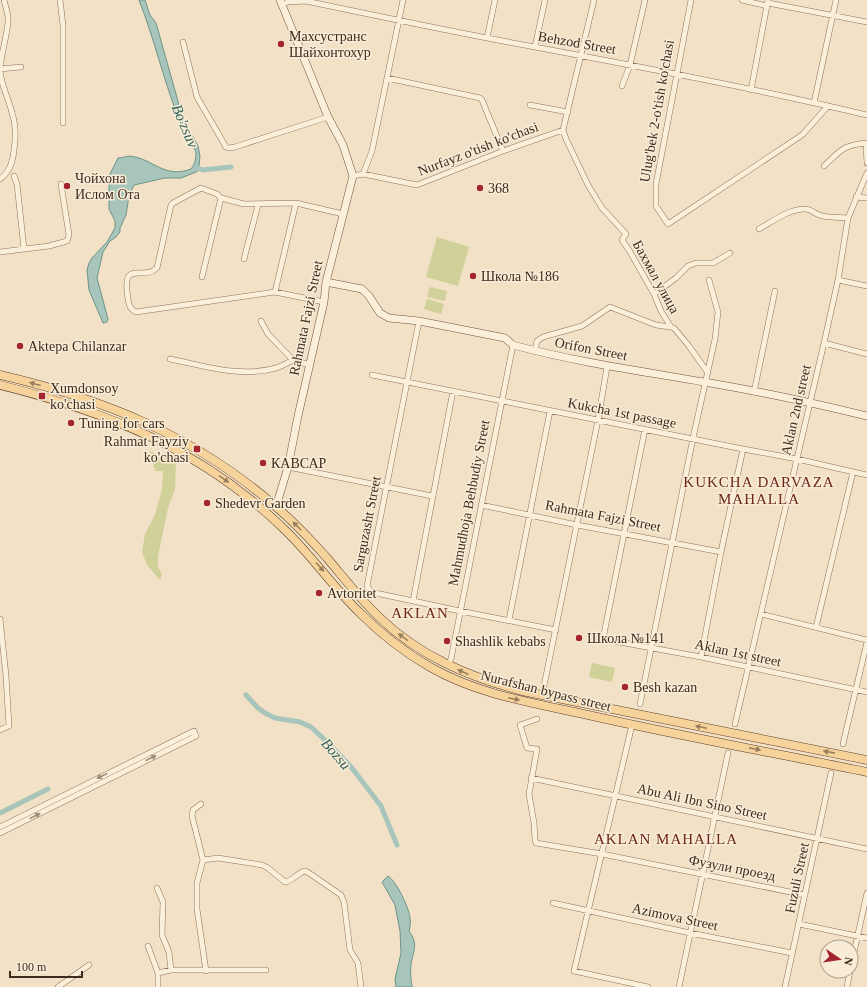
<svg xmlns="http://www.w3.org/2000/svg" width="867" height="987" font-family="Georgia,serif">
<rect width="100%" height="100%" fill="#f2e1c6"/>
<path fill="#cfd198" d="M 437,237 L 469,247 L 458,286 L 426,277 Z
M 430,287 L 447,291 L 445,301 L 427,297 Z
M 427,299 L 444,304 L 441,314 L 424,309 Z
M 150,451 L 176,462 L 175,489 L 168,508 L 158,556 L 158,567 L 162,574 L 160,580 L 147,565 L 142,552 L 145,534 L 155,515 L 162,489 L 163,471 L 155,471 Z
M 592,663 L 615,668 L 612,682 L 589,677 Z"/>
<path fill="#a7c5ba" stroke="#6d9487" d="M 139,0 L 145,0 L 150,15 L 156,23 L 183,119 L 198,146 L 200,156 L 199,166 L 199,170 L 196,172 L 181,178 L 165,178 L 134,185 L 129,196 L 126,215 L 120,228 L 120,232 L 116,237 L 110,241 L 103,252 L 97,278 L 108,319 L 107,322 L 103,323 L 89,290 L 87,270 L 89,263 L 92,258 L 107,242 L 115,228 L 115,221 L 109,209 L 109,176 L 118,158 C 122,158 127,156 130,156 C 154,159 164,179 191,169 C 195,164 196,159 196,152 C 190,140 183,129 178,117 C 163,78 154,38 139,0 Z
M 388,876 C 397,882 409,908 410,918 C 411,922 410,927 409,931 C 419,945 413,950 411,965 C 410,971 411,980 412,987 L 396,987 L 395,979 L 401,953 L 400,931 L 395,905 L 382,882 Z"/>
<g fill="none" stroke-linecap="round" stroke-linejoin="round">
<path stroke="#a7c5ba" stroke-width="5" d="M 197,168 L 203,170 L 231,167
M 246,695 L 258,708 L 265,713 L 275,718 L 300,722 L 311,727 L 327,742 L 352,768 L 381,806 L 397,845
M 0,813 L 48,789"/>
<g stroke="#8f7259" stroke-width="6">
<path id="street" d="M 60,0 L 63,25 L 63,123
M 594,0 L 563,130 L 566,139 L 588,185 L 602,208 L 626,234 L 622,240 L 629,250 L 654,294 L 661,311 L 671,327
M 691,0 L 656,184 L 656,206 L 668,224 L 799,137 L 803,134 L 828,106
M 742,0 L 767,6
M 768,3 L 867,22
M 282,4 L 288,2 L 306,1 C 382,17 458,33 535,47 C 646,68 757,89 867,115
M 487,38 L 495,0
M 183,42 L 197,97 L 226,147 L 229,148 L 235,147 L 328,117
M 535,47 L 545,0
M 0,69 L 21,67
M 387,78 L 480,98 L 482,100 L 503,151
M 622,86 L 630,65 L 645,0
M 751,90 L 768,0
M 814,103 L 836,0
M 530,105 L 568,112
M 866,143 L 867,163
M 824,166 C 841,150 843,145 867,143
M 363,174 L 372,151 L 403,0
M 14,176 L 17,184 L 24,249
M 353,176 L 363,174 L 417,185 L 503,151 L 563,130
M 0,179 C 10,172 13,162 14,150 C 16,137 16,125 12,113 C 9,99 1,85 0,71 C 0,58 7,36 8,22 L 8,16 L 4,0
M 856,197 L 867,198
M 759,229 C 773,221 789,209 805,209 C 811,209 814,213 819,215 C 827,218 839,217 848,218
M 0,252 L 49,246 L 67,241 L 69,235 L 61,184
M 244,259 L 258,205
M 202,277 L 221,198
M 838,280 L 867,286
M 275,292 L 296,203
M 654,294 L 676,278 L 688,266 L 696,263 L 713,263 L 730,253
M 324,302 L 275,292 L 136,312 C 130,309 129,306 128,299 C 121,257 143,282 157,268 L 171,205 L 173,203 L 201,188 L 217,194 L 221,198 L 244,204 L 296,203 L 343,214
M 261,321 L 268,334 L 293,360
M 419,321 L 367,586 L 371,592 L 460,611 L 556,630
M 824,343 L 867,354
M 535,351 L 537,341 L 543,337 L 582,326 L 610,307 L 656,325 L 671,327 L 674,328 L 689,346 L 708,373
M 170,359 C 205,366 241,378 276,368 C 282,366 287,363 293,360 L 310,365
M 372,375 L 743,449 L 797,459 L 867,475
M 754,392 L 775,291
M 645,429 L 603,639 L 701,657 L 867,692
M 288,467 L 432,496
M 481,505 L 577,525 L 721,552
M 413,601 L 453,391
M 761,614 L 867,640
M 0,619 L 6,676 L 9,726 L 0,730
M 509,620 L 550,411
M 816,627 L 853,472
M 701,657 L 721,552 L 743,449
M 448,665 L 451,659 L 513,345
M 544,686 L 598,420 L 607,367
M 640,704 L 693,438 L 715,339 L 718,312 L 709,280
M 537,719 L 520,725 L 527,748 L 537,749 L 529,794 L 534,823 L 535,839 L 536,843 L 602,854 L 805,895
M 735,724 L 824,343 L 838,280 L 848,218 L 867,173
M 632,725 L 574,971 L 648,987
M 843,744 L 867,642
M 531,778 L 867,849
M 201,804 L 193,810 L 192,816 L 203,860 L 197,883 L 197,909 L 206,971
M 0,827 L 194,731 L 196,736 L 0,833
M 203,860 L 218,858 L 262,865 L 268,868 L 285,882 C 293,881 297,873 305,871 L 309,873 L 341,895 L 344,902 L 350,950 L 358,963 L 361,987
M 157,888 L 163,902 L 162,935 L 169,952 L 171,970
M 553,903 L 690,933 L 792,953
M 799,924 L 867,938
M 148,946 L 158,973 L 158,987
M 851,966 L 867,893
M 158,973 L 171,970 L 266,970
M 58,987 L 89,965
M 679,987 L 728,753
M 785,987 L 831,773
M 847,987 L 850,971"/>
</g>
<g stroke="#71533d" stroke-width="8">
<path id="secondary" d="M 326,282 L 362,289 L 369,296 L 380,313 L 389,318 L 419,321 L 505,338 L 513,345 C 576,362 640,371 704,382 C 758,391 813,403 867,416
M 275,506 L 278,500 L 288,467 L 298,416 L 324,302 L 326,282 L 353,176 L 343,145 L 328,117 L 280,0"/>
</g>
<g stroke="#5c402e" stroke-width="9">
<path id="primary" d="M 0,375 C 103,399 193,435 274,505 C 293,521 311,540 327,558 C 344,578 360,599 379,617 C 419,656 469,677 522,691 L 867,760
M 0,385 C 108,412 203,450 285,530 C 312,556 333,587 360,613 C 381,634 404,652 430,667 C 479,695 534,703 588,715 C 681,736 774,753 867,772"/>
</g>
<use href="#street" stroke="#fbefda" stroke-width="5"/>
<use href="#secondary" stroke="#fbefda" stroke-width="7"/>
<use href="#primary" stroke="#f7d39c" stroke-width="8"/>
</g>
<defs><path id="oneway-solid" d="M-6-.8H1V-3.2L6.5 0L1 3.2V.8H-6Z"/></defs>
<g fill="#9a7f5d">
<use href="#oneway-solid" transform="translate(35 384) rotate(-165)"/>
<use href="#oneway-solid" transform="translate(224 479) rotate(35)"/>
<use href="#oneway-solid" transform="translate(297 526) rotate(-135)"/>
<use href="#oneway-solid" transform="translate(320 567) rotate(49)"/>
<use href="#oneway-solid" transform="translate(403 637) rotate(-144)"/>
<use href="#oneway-solid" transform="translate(463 672) rotate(-156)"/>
<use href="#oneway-solid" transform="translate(514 699) rotate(12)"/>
<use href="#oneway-solid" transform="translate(701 727) rotate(-168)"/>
<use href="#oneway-solid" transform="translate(755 749) rotate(11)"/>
<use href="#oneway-solid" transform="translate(829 752) rotate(-169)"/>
</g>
<g fill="#9c8d7c">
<use href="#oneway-solid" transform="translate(151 758) rotate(-27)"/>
<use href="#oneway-solid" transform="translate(102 776) rotate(154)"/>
<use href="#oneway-solid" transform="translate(35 816) rotate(-27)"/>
</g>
<g fill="#a3252f" stroke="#f8ecd6" stroke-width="1.5">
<circle cx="281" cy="44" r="4"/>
<circle cx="67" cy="186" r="4"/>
<circle cx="480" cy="188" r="4"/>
<circle cx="473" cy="276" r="4"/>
<circle cx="20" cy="346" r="4"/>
<rect x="38" y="392" width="8" height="8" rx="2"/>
<circle cx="71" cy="423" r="4"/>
<rect x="193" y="445" width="8" height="8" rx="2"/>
<circle cx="263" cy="463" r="4"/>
<circle cx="207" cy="503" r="4"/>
<circle cx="319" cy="593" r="4"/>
<circle cx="579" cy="638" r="4"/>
<circle cx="447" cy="641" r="4"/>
<circle cx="625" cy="687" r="4"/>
</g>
<g text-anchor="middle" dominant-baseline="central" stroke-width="3" stroke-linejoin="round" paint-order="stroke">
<g font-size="14" fill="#3e2b1e" stroke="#f8ecd6" text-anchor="start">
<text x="289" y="36">Махсустранс<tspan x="289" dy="16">Шайхонтохур</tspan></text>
<text x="75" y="178">Чойхона<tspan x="75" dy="16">Ислом Ота</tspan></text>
<text x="488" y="188">368</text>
<text x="481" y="276">Школа №186</text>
<text x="28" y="346">Aktepa Chilanzar</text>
<text x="50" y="388">Xumdonsoy<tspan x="50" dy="16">ko'chasi</tspan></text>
<text x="79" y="423">Tuning for cars</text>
<text x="189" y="441" text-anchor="end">Rahmat Fayziy<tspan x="189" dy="16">ko'chasi</tspan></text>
<text x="271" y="463">КАВСАР</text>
<text x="215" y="503">Shedevr Garden</text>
<text x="327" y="593">Avtoritet</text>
<text x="587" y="638">Школа №141</text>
<text x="455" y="641">Shashlik kebabs</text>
<text x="633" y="687">Besh kazan</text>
</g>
<g font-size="14" fill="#3e2b1e" stroke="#f8ecd6">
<text transform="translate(577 43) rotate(10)">Behzod Street</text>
<text transform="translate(657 111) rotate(-80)">Ulug'bek 2-o'tish ko'chasi</text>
<text transform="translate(478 149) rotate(-21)">Nurfayz o'tish ko'chasi</text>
<text transform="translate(656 277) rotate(61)">Бахмал улица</text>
<text transform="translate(306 318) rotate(-78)">Rahmata Fajzi Street</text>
<text transform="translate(591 349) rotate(11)">Orifon Street</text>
<text transform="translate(796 410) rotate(-77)">Аklаn 2nd street</text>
<text transform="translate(622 413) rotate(11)">Kukcha 1st passage</text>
<text transform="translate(469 503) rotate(-79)">Mahmudhoja Behbudiy Street</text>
<text transform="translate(603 516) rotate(11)">Rahmata Fajzi Street</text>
<text transform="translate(367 524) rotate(-79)">Sarguzasht Street</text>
<text transform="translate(738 653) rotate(12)">Aklan 1st street</text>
<text transform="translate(546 691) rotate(14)">Nurafshan bypass street</text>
<text transform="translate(702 802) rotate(12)">Abu Ali Ibn Sino Street</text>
<text transform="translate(732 868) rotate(11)">Фузули проезд</text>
<text transform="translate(797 878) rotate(-78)">Fuzuli Street</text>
<text transform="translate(675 917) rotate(12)">Azimova Street</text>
</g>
<g font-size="15" font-style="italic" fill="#2d5f58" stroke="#f8ecd6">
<text transform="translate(185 126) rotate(67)">Bo'zsuv</text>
<text transform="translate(336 754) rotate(49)">Bozsu</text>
</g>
<g font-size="15" letter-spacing="1" fill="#6e251a" stroke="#f8ecd6">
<text x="759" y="482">KUKCHA DARVAZA<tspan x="759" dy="17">MAHALLA</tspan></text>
<text x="420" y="613">AKLAN</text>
<text x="666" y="839">AKLAN MAHALLA</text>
</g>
</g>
<g transform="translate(839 959) rotate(103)"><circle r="19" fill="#f8ecd6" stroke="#ae9f8c"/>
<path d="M0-3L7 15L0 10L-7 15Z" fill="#a3252f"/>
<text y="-6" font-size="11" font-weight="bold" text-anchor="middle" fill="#3e2b1e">N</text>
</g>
<path d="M10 971v6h72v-6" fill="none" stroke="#3e2b1e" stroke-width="2"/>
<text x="16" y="971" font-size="12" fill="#3e2b1e" stroke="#f8ecd6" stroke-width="3" paint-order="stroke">100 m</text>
</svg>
